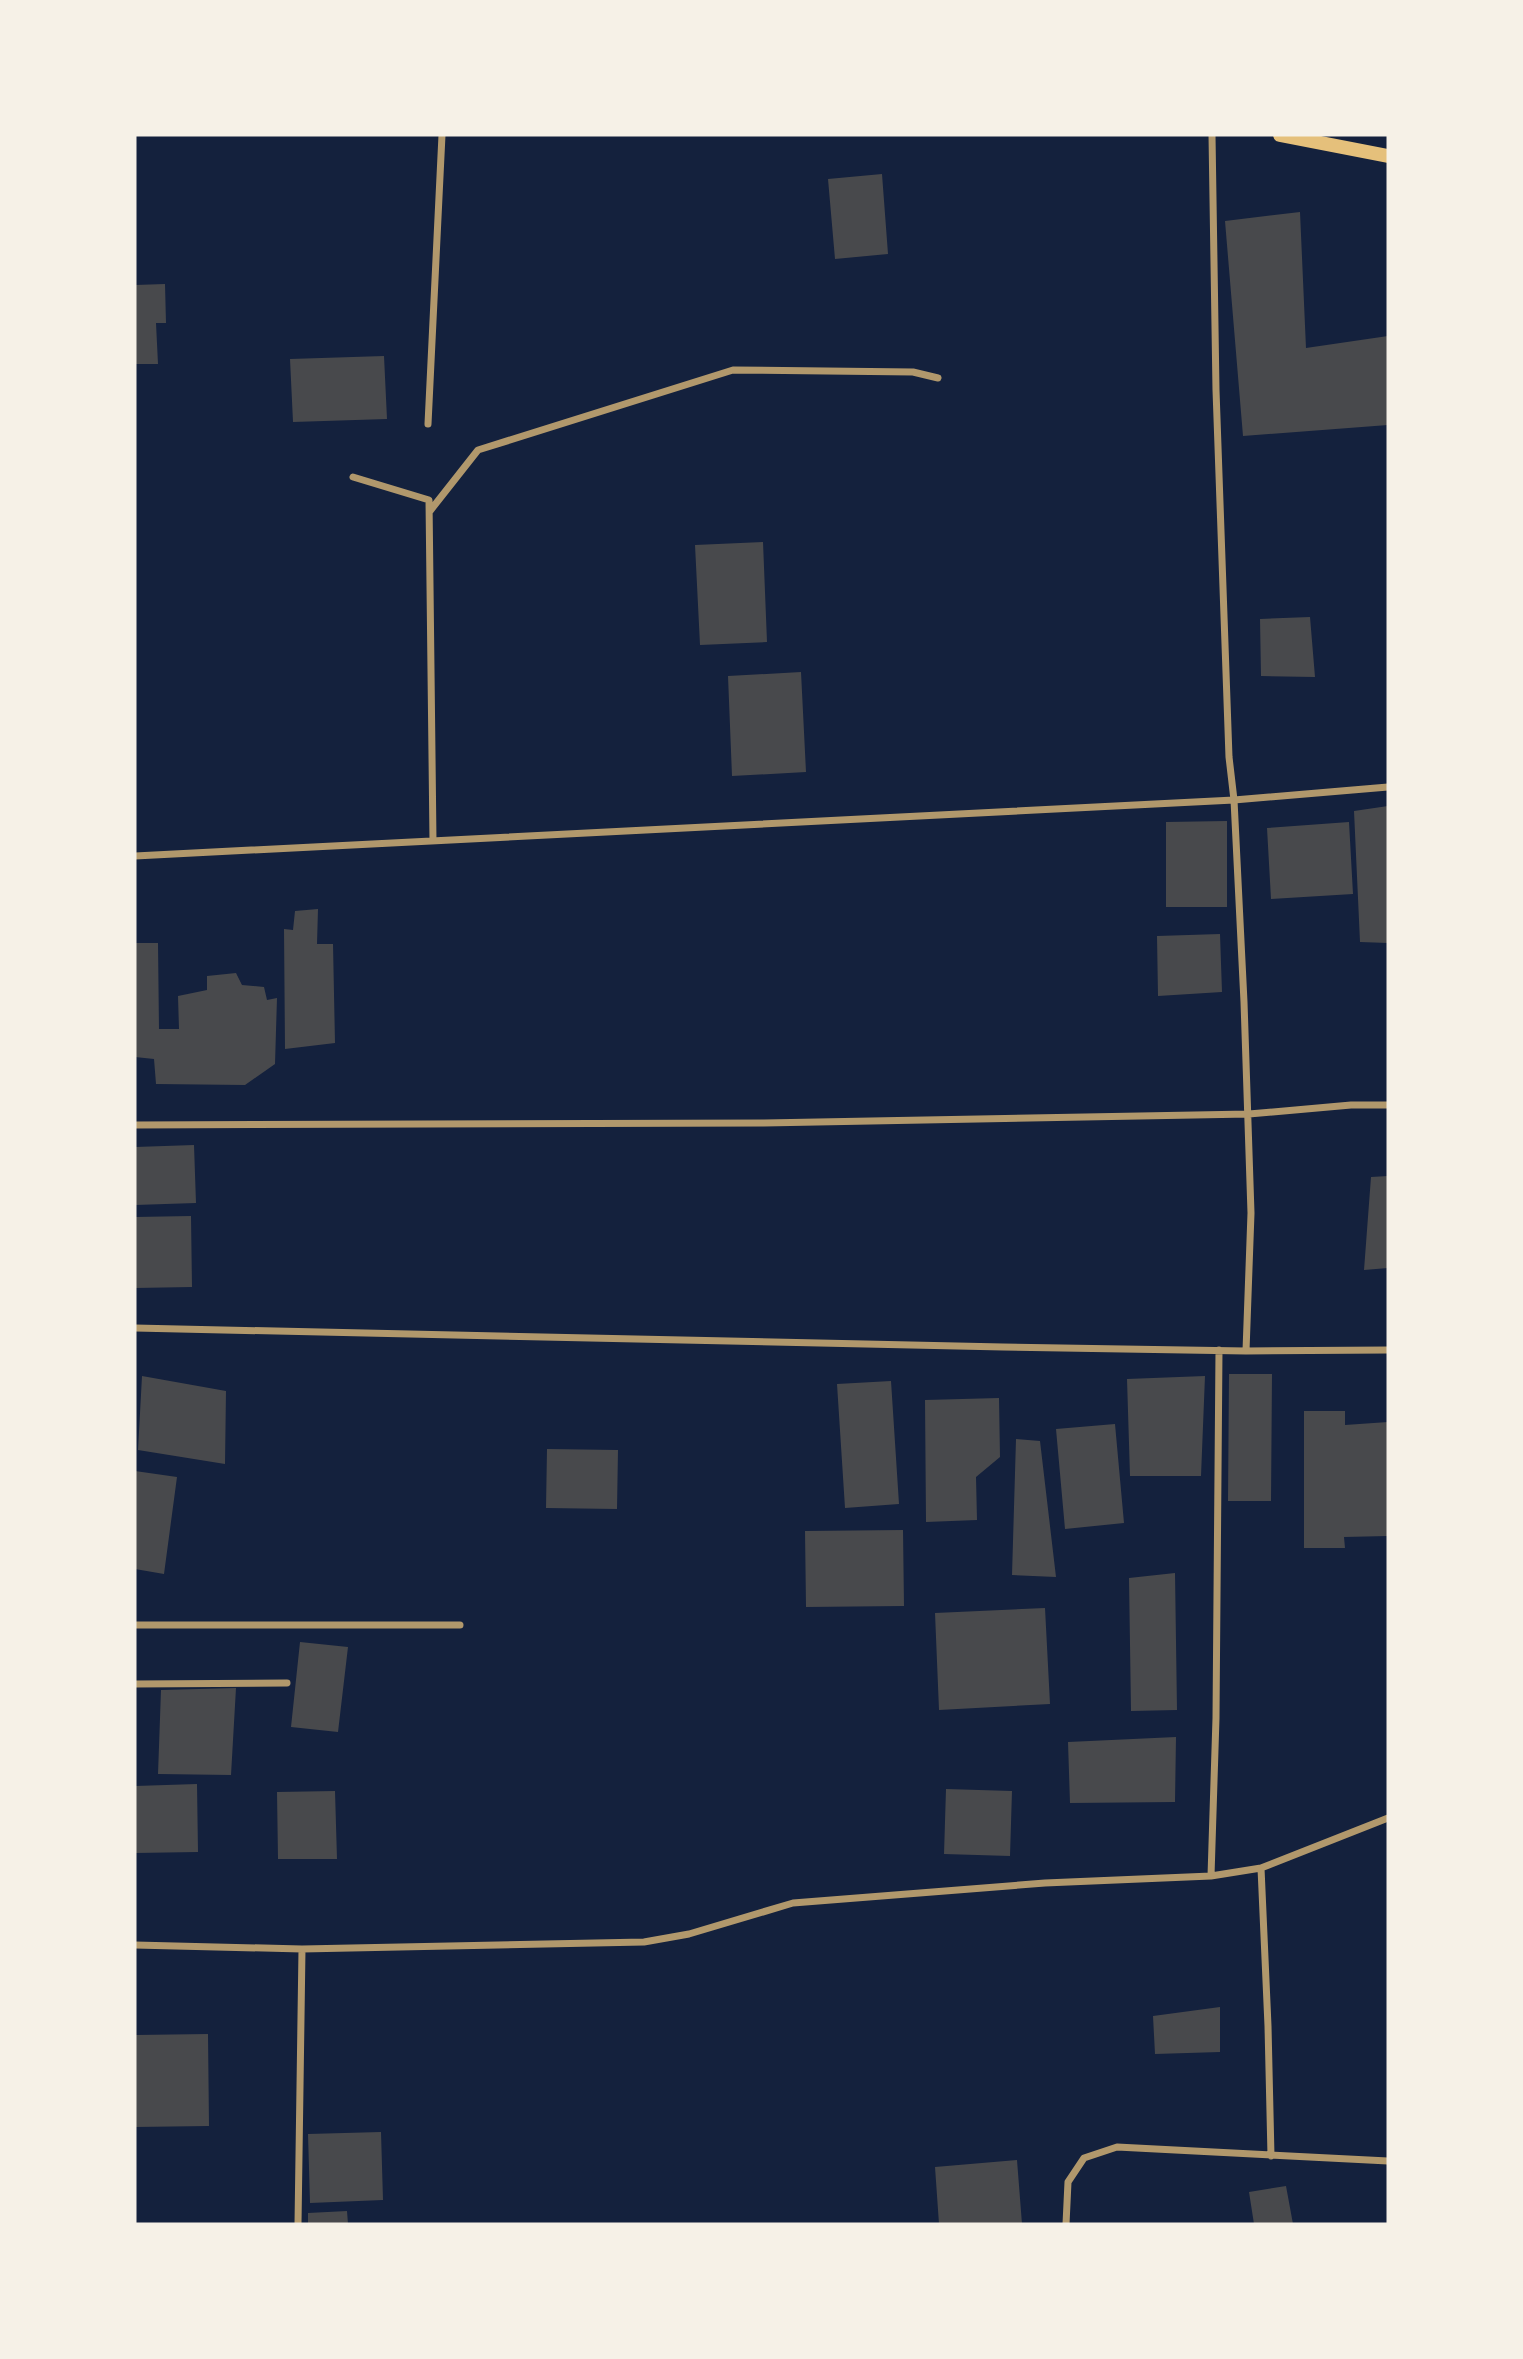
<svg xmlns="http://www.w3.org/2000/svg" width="1523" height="2359" font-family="Helvetica,sans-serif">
<rect width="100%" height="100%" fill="#14213d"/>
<path fill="#48494c" d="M 882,174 L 888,254 L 835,259 L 828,179 Z
M 1300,212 L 1306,348 L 1388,336 L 1388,425 L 1243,436 L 1225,221 Z
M 165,284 L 166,323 L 156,323 L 158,364 L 135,364 L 135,285 Z
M 384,356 L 387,419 L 293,422 L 290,359 Z
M 763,542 L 767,642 L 700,645 L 695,545 Z
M 1310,617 L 1315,677 L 1261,676 L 1260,619 Z
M 801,672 L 806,772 L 732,776 L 728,676 Z
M 1388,806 L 1388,943 L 1360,942 L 1354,811 Z
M 1227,821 L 1227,907 L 1166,907 L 1166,822 Z
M 1349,822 L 1353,894 L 1271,899 L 1267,828 Z
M 318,909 L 317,944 L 333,944 L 335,1043 L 285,1049 L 284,929 L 293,930 L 295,911 Z
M 1220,934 L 1222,992 L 1158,996 L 1157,936 Z
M 135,943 L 158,943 L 159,1029 L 179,1029 L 178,996 L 207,990 L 207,976 L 236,973 L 242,985 L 264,987 L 267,1000 L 277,998 L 275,1064 L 245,1085 L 156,1084 L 154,1059 L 135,1057 Z
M 194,1145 L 196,1203 L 135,1205 L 135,1147 Z
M 1388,1176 L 1388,1268 L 1364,1270 L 1371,1177 Z
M 191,1216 L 192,1287 L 135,1288 L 135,1217 Z
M 1229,1374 L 1272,1374 L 1271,1501 L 1228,1501 Z
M 142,1376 L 226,1391 L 225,1464 L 138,1450 Z
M 1205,1376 L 1201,1476 L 1130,1476 L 1127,1379 Z
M 891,1381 L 899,1504 L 845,1508 L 837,1384 Z
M 999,1398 L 1000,1457 L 976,1477 L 977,1520 L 926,1522 L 925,1400 Z
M 1304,1411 L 1345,1411 L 1345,1425 L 1388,1422 L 1388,1536 L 1344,1537 L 1345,1548 L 1304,1548 Z
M 1115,1424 L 1124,1523 L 1065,1529 L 1056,1429 Z
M 1016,1439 L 1040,1441 L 1056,1577 L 1012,1575 Z
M 547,1449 L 618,1450 L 617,1509 L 546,1508 Z
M 135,1471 L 177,1477 L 164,1574 L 135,1569 Z
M 903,1530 L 904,1606 L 806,1607 L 805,1531 Z
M 1175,1573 L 1177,1710 L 1131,1711 L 1129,1578 Z
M 1045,1608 L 1050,1704 L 939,1710 L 935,1613 Z
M 300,1642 L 348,1647 L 338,1732 L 291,1727 Z
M 236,1688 L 231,1775 L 158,1774 L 161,1690 Z
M 1176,1737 L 1175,1802 L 1070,1803 L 1068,1742 Z
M 197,1784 L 198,1852 L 135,1853 L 135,1786 Z
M 946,1789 L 1012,1791 L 1010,1856 L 944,1854 Z
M 335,1791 L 337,1859 L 278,1859 L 277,1792 Z
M 1220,2007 L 1220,2052 L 1155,2054 L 1153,2016 Z
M 208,2034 L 209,2126 L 135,2127 L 135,2035 Z
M 381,2132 L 383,2200 L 310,2203 L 308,2134 Z
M 1017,2160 L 1022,2224 L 939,2224 L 935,2167 Z
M 1286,2186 L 1293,2224 L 1254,2224 L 1249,2192 Z
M 347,2211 L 348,2224 L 308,2224 L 308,2213 Z"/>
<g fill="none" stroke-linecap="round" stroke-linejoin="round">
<path stroke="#b1986c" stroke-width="7" d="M 1212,135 L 1216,390 L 1229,757 L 1234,800 L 1244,1002 L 1251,1213 L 1246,1351
M 428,424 L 442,135
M 353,477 L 429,500 L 433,841
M 430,511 L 478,450 L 733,370 L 913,372 L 938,378
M 135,856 L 1234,800 L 1388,787
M 135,1125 L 764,1123 L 1249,1114 L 1351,1105 L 1388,1105
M 135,1328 L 1003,1347 L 1246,1351 L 1388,1350
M 135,1625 L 460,1625
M 135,1684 L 287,1683
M 1261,1868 L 1268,2026 L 1271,2156
M 1211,1876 L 1216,1718 L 1219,1350
M 135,1945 L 302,1949 L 644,1942 L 689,1934 L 793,1903 L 1045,1883 L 1211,1876 L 1261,1868 L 1388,1818
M 298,2224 L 302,1949
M 1066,2224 L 1068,2182 L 1084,2158 L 1117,2147 L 1388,2161"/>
<path stroke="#e5c07b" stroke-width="14" d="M 1280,135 L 1388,156"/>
</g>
<rect width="1523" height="2359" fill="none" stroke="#f6f1e7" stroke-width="273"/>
</svg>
